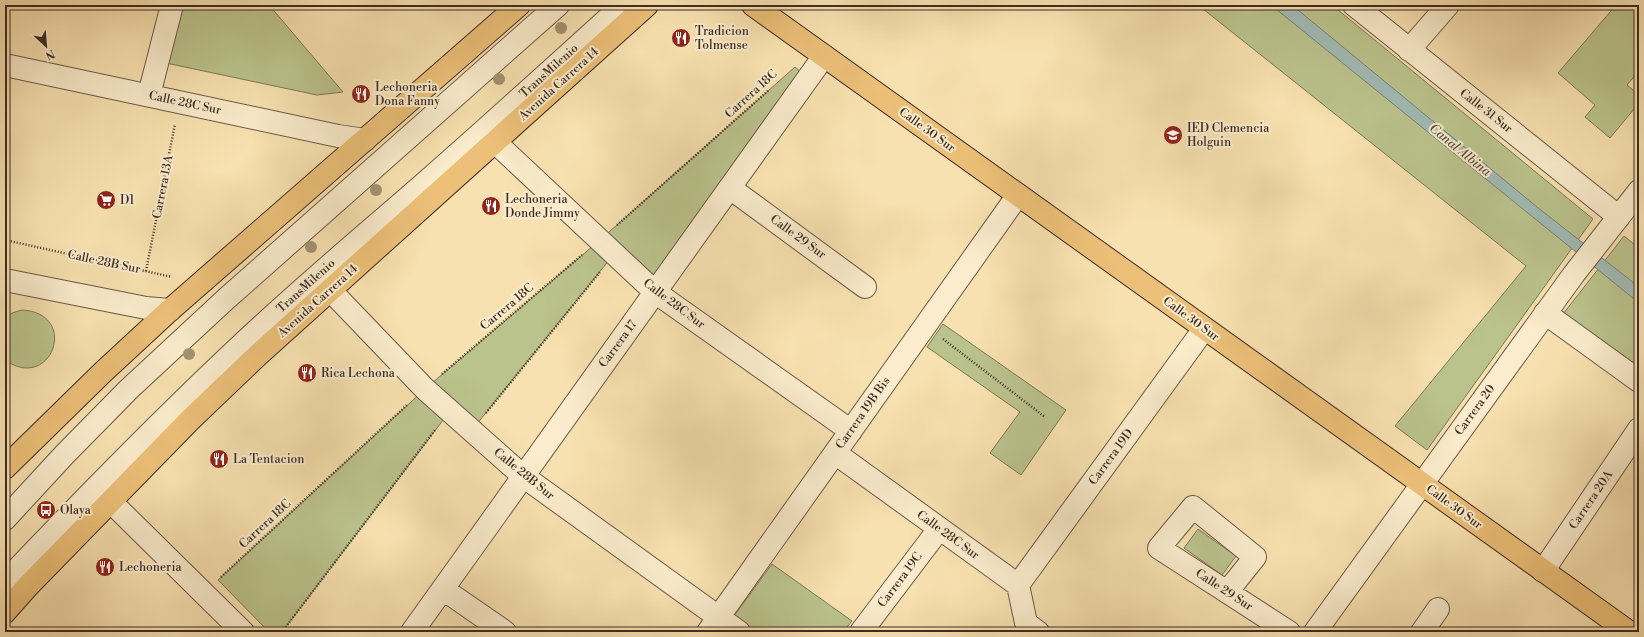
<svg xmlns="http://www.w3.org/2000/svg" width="1644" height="637" font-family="'Libre Bodoni',serif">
<rect width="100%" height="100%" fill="#f8e1b0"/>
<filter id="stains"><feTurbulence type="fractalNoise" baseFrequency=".005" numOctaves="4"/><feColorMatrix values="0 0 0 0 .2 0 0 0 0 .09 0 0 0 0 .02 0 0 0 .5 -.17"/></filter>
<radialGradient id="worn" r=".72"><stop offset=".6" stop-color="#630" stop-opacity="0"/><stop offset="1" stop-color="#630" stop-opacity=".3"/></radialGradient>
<path fill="#bbc38d" stroke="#7c7859" d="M 181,5 L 269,5 L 343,92 L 317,95 L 166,63 Z
M 1198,5 L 1332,5 L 1593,219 L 1427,450 L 1395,426 L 1526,266 Z
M 1616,5 L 1639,5 L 1639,71 L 1627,85 L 1639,95 L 1639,103 L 1610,138 L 1585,117 L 1595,105 L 1558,73 Z
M 795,67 L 801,72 L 648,286 L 614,254 L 472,430 L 450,411 L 282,632 L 269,632 L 218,580 L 425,389 L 600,240 Z
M 1624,236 L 1639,248 L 1639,369 L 1563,314 Z
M 22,310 C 80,313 52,393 5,360 L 5,319 L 12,313 Z
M 943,324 L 1066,410 L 1021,475 L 990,453 L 1020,412 L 927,347 Z
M 1198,529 L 1236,556 L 1222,575 L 1184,548 Z
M 772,564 L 852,621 L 843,632 L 756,632 L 734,616 Z"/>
<path fill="#a1bbb5" stroke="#79827b" d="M 1271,5 L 1292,5 L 1537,207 L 1639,287 L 1639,303 Z"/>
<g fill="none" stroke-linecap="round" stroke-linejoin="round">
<g stroke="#6c5948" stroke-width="24">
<path id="minor" d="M 1354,5 L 1619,217
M 1409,50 L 1448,5
M 5,65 L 338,136 L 365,140
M 149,95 L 172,5
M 495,142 L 655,292 L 851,431
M 730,188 L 865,287
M 5,280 L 146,308 L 170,310
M 330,290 L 425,389 L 523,476 L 739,632
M 1545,313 L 1639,381
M 835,453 L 1018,585 L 1026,623 L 1038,632
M 110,501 L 243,632
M 5,519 L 65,454 L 129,389 L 226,299 L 558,5
M 1543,571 L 1639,429
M 5,582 C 81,502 158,423 239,347 C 299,290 364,236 427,181 C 493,123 558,64 623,5
M 1018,585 L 1204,329
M 443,589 L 505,632
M 1227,592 L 1255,557 L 1193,507 L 1159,548 L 1289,632
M 412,632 L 824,56
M 708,632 L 1018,195
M 861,632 L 939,529
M 1315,632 L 1574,274 L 1639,191
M 1422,632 L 1438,609"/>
</g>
<g stroke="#3e2c25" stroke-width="24">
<path id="major" d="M 753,5 L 1629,632
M 5,468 L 103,372 L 170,310 L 519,5
M 5,612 L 28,586 L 190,420 L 258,355 L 647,5"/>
</g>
<path stroke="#3e2c25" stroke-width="2.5" stroke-dasharray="1 2" stroke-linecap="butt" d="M 617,225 L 769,90
M 5,240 L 172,277
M 146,271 L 175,124
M 943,339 L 1045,417
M 442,374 L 582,255
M 486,413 L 600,272
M 221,577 L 407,405
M 282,632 L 435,430"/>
<use href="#minor" stroke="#faeccc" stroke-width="22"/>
<use href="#major" stroke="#ecc078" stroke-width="22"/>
</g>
<g fill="#a39272">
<circle cx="561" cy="28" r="6"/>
<circle cx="499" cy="79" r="6"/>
<circle cx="376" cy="190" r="6"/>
<circle cx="311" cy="247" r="6"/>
<circle cx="189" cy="354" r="6"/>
</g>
<defs>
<g id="restaurant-disc" transform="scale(1)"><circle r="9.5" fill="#8f2418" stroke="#faeccc"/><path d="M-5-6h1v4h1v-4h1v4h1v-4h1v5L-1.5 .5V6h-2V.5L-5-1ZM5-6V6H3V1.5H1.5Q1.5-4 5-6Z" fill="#fff"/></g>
<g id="school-disc" transform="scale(1)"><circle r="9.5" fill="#8f2418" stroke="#faeccc"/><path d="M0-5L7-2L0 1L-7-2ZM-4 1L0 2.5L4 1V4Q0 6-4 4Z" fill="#fff"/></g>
<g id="supermarket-disc" transform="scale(1)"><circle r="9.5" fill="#8f2418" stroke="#faeccc"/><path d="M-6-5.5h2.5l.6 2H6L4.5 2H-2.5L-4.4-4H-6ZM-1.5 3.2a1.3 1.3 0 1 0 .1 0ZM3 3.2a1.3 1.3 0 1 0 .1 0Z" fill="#fff"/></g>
<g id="bus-disc" transform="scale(1)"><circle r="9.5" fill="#8f2418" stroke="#faeccc"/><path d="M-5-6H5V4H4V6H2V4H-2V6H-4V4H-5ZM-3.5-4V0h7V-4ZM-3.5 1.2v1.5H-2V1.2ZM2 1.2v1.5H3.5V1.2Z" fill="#fff"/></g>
</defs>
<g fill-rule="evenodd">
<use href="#restaurant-disc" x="681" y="38"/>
<use href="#restaurant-disc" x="361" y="94"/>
<use href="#school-disc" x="1173" y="135"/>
<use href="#supermarket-disc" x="106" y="200"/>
<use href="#restaurant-disc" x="491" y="206"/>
<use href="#restaurant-disc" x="307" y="373"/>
<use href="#restaurant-disc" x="219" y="459"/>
<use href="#bus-disc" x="46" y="510"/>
<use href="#restaurant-disc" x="105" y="567"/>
</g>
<g text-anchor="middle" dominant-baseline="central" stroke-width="4" stroke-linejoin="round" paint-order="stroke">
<g font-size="12" fill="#3e2c25" stroke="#faeccc" text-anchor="start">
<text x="695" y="31">Tradicion<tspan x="695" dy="14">Tolmense</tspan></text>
<text x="375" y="87">Lechoneria<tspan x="375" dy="14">Dona Fanny</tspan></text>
<text x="1187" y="128">IED Clemencia<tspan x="1187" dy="14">Holguin</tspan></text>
<text x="505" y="199">Lechoneria<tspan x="505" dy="14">Donde Jimmy</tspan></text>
<text x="120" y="200">D1</text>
<text x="321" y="373">Rica Lechona</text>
<text x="233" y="459">La Tentacion</text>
<text x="60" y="510">Olaya</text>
<text x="119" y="567">Lechoneria</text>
</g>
<g font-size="12" fill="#3e2c25" stroke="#faeccc">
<text transform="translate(549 71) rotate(-42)">TransMilenio</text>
<text transform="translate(559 84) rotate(-42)">Avenida Carrera 14</text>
<text transform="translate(751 94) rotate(-42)">Carrera 18C</text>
<text transform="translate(185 103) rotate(12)">Calle 28C Sur</text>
<text transform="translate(1486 111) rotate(38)">Calle 31 Sur</text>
<text transform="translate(927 130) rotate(36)">Calle 30 Sur</text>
<text transform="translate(163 187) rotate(-79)">Carrera 13A</text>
<text transform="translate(798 237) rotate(36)">Calle 29 Sur</text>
<text transform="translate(104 262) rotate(12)">Calle 28B Sur</text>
<text transform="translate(306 286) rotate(-42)">TransMilenio</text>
<text transform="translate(318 301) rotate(-42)">Avenida Carrera 14</text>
<text transform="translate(674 304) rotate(37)">Calle 28C Sur</text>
<text transform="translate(507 307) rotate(-40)">Carrera 18C</text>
<text transform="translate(1191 319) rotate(36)">Calle 30 Sur</text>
<text transform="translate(618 344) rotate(-54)">Carrera 17</text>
<text transform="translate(1475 410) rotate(-54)">Carrera 20</text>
<text transform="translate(863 413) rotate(-55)">Carrera 19B Bis</text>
<text transform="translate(1111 457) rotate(-54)">Carrera 19D</text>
<text transform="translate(524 474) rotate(39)">Calle 28B Sur</text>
<text transform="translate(1591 500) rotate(-56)">Carrera 20A</text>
<text transform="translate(1454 507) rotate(36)">Calle 30 Sur</text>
<text transform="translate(265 524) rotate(-43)">Carrera 18C</text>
<text transform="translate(948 535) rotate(36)">Calle 28C Sur</text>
<text transform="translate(900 580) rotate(-53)">Carrera 19C</text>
<text transform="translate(1224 590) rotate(33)">Calle 29 Sur</text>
</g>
<g font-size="13" font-style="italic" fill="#575049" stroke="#faeccc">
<text transform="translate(1460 150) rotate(39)">Canal Albina</text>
</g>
</g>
<rect width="1644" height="637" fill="none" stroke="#f8e1b0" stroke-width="20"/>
<rect x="6" y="6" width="1632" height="625" fill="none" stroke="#3e2c25" stroke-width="2"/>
<rect x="10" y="10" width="1624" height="617" fill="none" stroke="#3e2c25"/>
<g transform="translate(46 46) rotate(154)" stroke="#faeccc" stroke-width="3" paint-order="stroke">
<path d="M0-3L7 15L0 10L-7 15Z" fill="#3e2c25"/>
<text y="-6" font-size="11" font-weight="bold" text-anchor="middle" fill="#3e2c25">N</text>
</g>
<rect width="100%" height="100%" filter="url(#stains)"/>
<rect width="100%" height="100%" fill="url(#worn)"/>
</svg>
